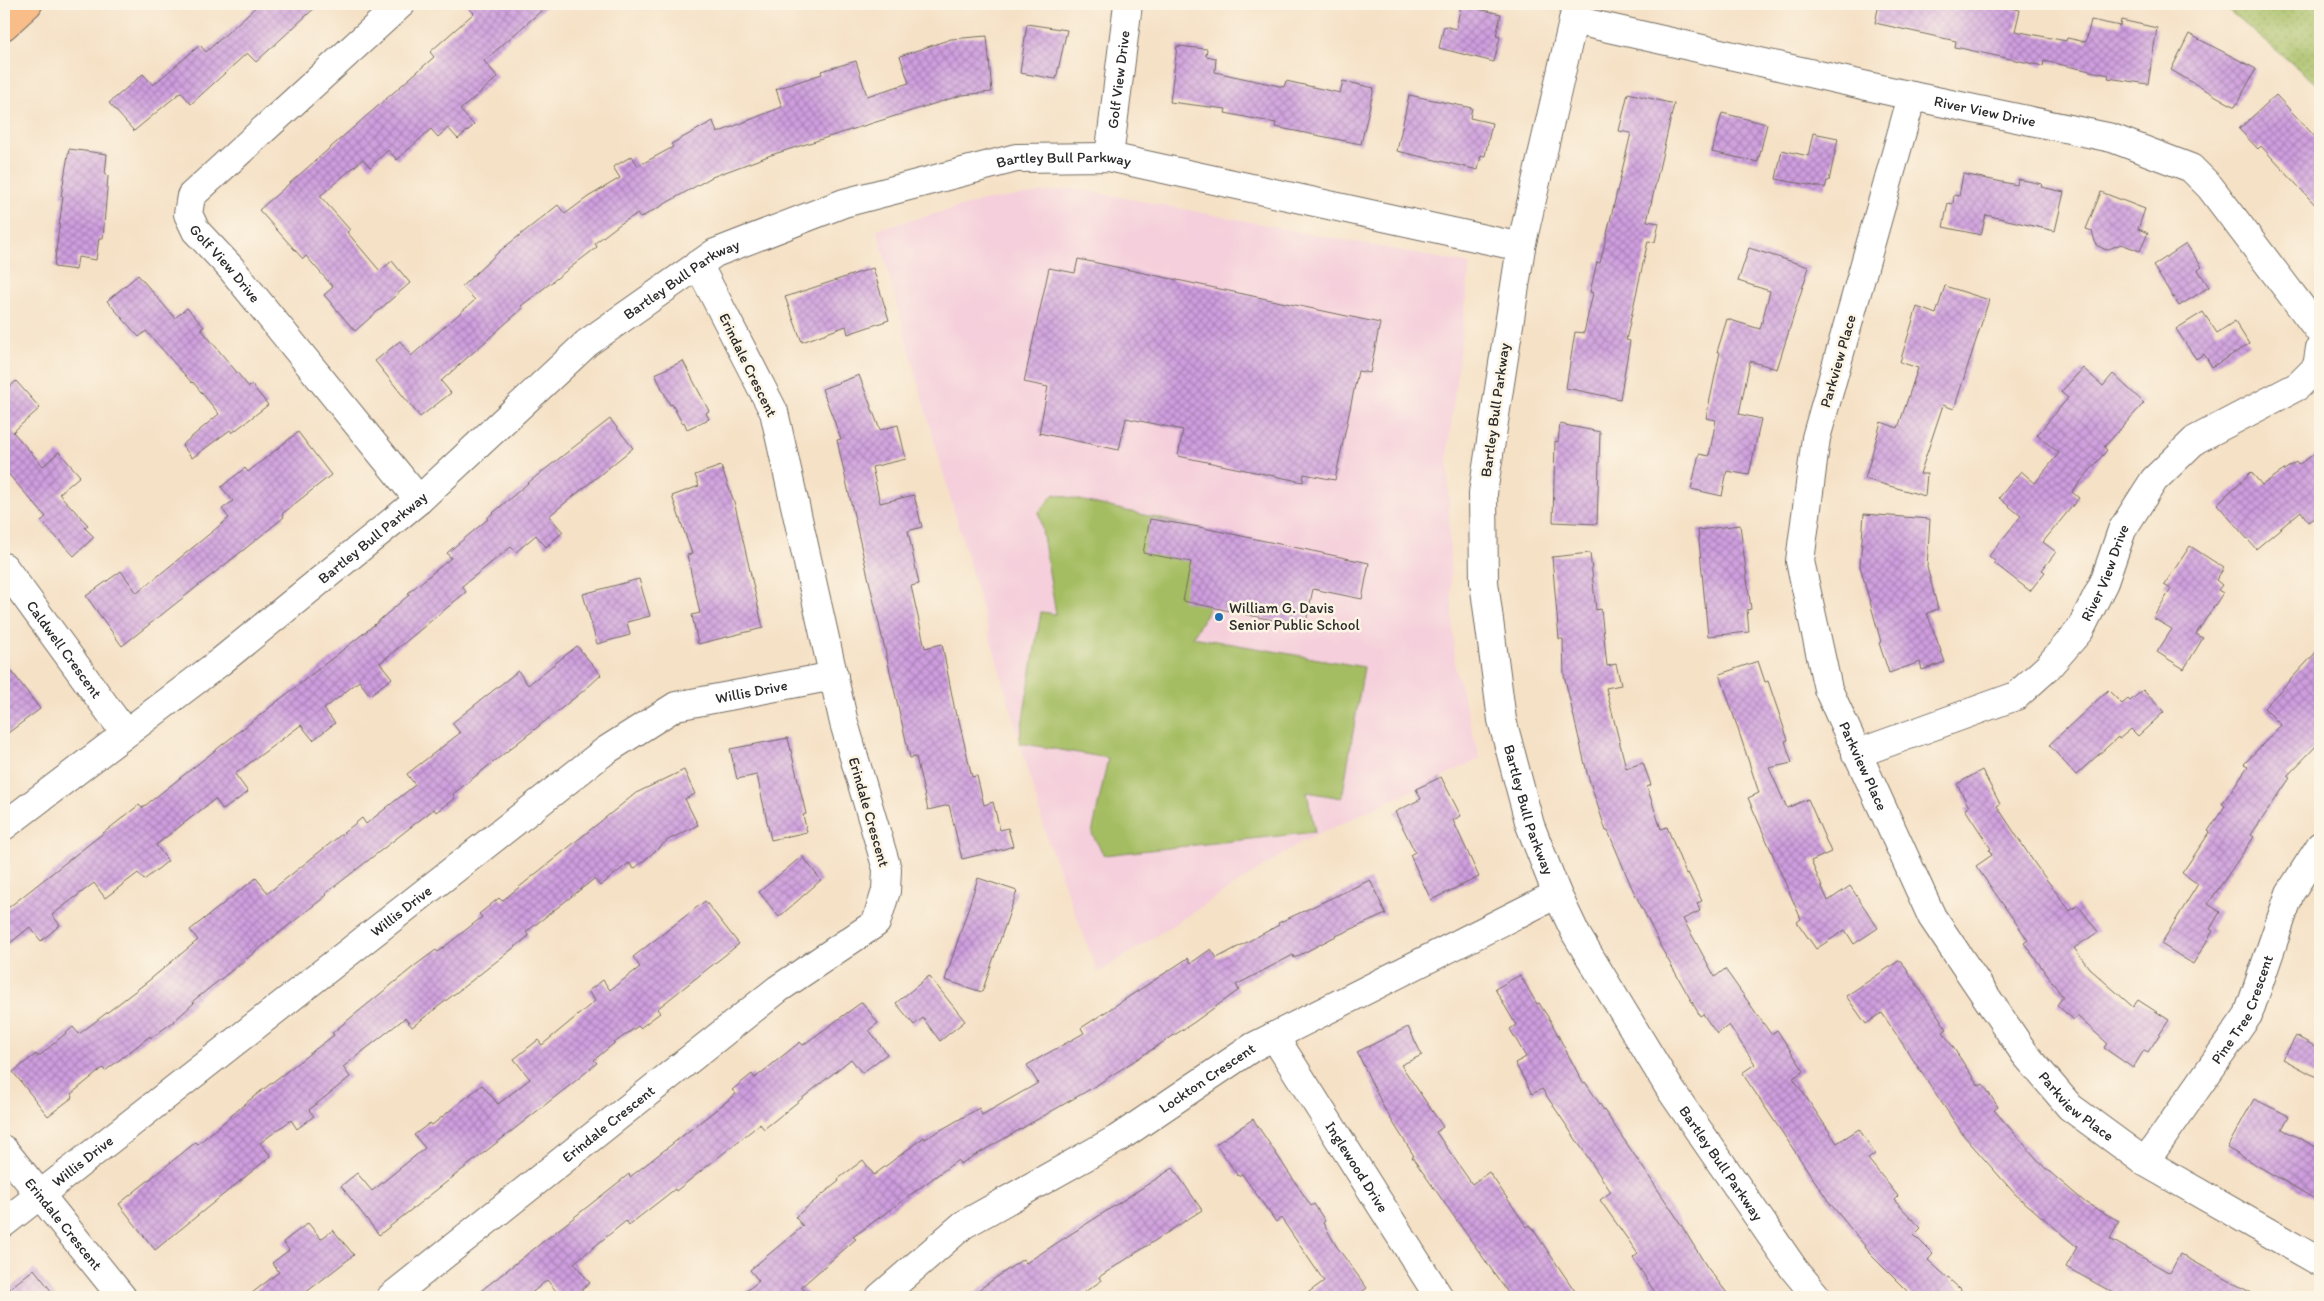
<svg xmlns="http://www.w3.org/2000/svg" width="2324" height="1301" font-family="Itim,sans-serif">
<defs>
<pattern id="green-dots" width="8" height="8" patternUnits="userSpaceOnUse" patternTransform="scale(1.25)"><rect width="8" height="8" fill="#a5bd62"/><path d="M2 2h.1M6 6h.1" fill="none" stroke="#879a51" stroke-width="1.8" stroke-linecap="round"/></pattern>
<pattern id="building-cross-hatch" width="8" height="8" patternUnits="userSpaceOnUse" patternTransform="scale(1.25)"><rect width="8" height="8" fill="#cf9edf"/><path d="M0 0l8 8M0 8l8-8" fill="none" stroke="#a881b5"/></pattern>
</defs>
<rect width="100%" height="100%" fill="#fcf5e5"/>
<filter id="ink" filterUnits="userSpaceOnUse"><feTurbulence type="fractalNoise" baseFrequency=".02" numOctaves="2"/><feDisplacementMap in="SourceGraphic" scale="10" xChannelSelector="R" yChannelSelector="G"/><feConvolveMatrix kernelMatrix="1 2 1 2 8 2 1 2 1" color-interpolation-filters="sRGB"/></filter>
<filter id="wash" filterUnits="userSpaceOnUse"><feTurbulence type="fractalNoise" baseFrequency=".0096" numOctaves="4" result="noise"/><feDisplacementMap in="SourceGraphic" scale="20" xChannelSelector="R" yChannelSelector="G"/><feGaussianBlur stdDeviation="1.12" result="paint"/><feColorMatrix in="noise" values="0 0 0 0 0 0 0 0 0 0 0 0 0 0 0 0 0 1.4 0 .05"/><feComposite in="paint" operator="in"/></filter>
<g filter="url(#wash)">
<rect width="100%" height="100%" fill="#f5e1c6"/>
<path fill="#f5cfdb" d="M 1073,188 L 1470,264 L 1448,451 L 1450,568 L 1455,666 L 1480,759 L 1302,842 L 1098,973 L 1049,844 L 917,380 L 877,229 L 983,201 Z"/>
<path fill="url(#green-dots)" stroke="#687446" d="M 2221,4 L 2320,4 L 2320,87 Z"/>
<path fill="#a5bd62" stroke="#687446" d="M 1054,494 L 1213,531 L 1212,602 L 1193,637 L 1364,667 L 1342,798 L 1307,792 L 1315,832 L 1104,855 L 1092,834 L 1108,758 L 1019,743 L 1041,612 L 1056,614 L 1039,512 Z"/>
<g id="blocks">
<path fill="url(#building-cross-hatch)" d="M 259,4 L 319,4 L 256,62 L 247,53 L 191,104 L 181,92 L 134,131 L 109,103 L 143,74 L 153,85 L 200,45 L 206,52 Z
M 465,4 L 549,4 L 484,61 L 498,77 L 460,110 L 474,125 L 458,139 L 448,128 L 438,137 L 431,129 L 397,160 L 388,150 L 370,167 L 363,159 L 320,196 L 350,230 L 347,232 L 380,271 L 392,261 L 410,283 L 355,331 L 324,295 L 333,287 L 306,256 L 303,259 L 259,210 L 434,57 L 430,52 L 474,13 Z
M 1879,4 L 1991,4 L 2020,10 L 2015,31 L 2066,41 L 2067,38 L 2086,42 L 2091,20 L 2120,26 L 2121,20 L 2157,28 L 2148,84 L 2108,78 L 2109,75 L 2044,61 L 2043,66 L 1955,47 L 1956,41 L 1875,23 Z
M 1461,5 L 1501,14 L 1496,36 L 1500,37 L 1494,62 L 1439,48 L 1444,26 L 1456,29 Z
M 1027,24 L 1067,30 L 1056,79 L 1020,73 Z
M 2189,34 L 2256,69 L 2235,107 L 2171,70 Z
M 987,36 L 992,92 L 962,95 L 771,155 L 712,177 L 640,218 L 637,214 L 620,224 L 595,243 L 597,247 L 521,306 L 523,308 L 441,381 L 451,393 L 420,417 L 375,361 L 400,341 L 411,356 L 475,300 L 462,286 L 501,250 L 558,205 L 565,214 L 588,197 L 620,178 L 613,167 L 632,156 L 638,166 L 673,147 L 671,144 L 713,121 L 717,133 L 782,107 L 776,89 L 822,74 L 821,71 L 856,61 L 867,96 L 909,83 L 900,56 L 951,39 Z
M 1177,46 L 1207,49 L 1206,56 L 1216,58 L 1215,72 L 1284,87 L 1286,81 L 1340,93 L 1343,81 L 1374,88 L 1361,144 L 1275,127 L 1276,123 L 1225,113 L 1226,109 L 1170,102 Z
M 1628,93 L 1674,104 L 1647,221 L 1659,223 L 1655,242 L 1648,241 L 1626,340 L 1630,341 L 1620,399 L 1566,388 L 1575,332 L 1584,333 L 1593,293 L 1590,292 L 1597,262 L 1600,263 L 1631,133 L 1619,131 Z
M 1409,95 L 1472,108 L 1470,118 L 1492,123 L 1485,156 L 1481,155 L 1478,170 L 1397,151 Z
M 2276,95 L 2320,142 L 2320,210 L 2261,146 L 2258,149 L 2239,129 Z
M 1722,113 L 1767,124 L 1758,162 L 1712,152 Z
M 1813,133 L 1838,138 L 1829,181 L 1827,181 L 1825,188 L 1776,179 L 1782,150 L 1808,156 Z
M 69,149 L 107,154 L 105,175 L 108,176 L 103,238 L 99,238 L 96,260 L 78,257 L 76,270 L 54,267 L 63,196 L 61,196 Z
M 1963,174 L 2017,185 L 2018,179 L 2042,184 L 2041,187 L 2064,192 L 2055,231 L 1986,215 L 1981,235 L 1943,227 L 1948,203 L 1953,204 L 1954,195 L 1959,196 Z
M 2101,192 L 2145,209 L 2138,229 L 2148,233 L 2140,251 L 2121,244 L 2106,250 L 2096,245 L 2092,231 L 2086,229 Z
M 2186,244 L 2202,267 L 2198,270 L 2209,287 L 2179,306 L 2153,266 Z
M 1749,248 L 1809,267 L 1777,369 L 1750,361 L 1739,414 L 1761,419 L 1749,475 L 1727,471 L 1722,496 L 1691,489 L 1699,454 L 1709,456 L 1716,420 L 1706,418 L 1720,352 L 1717,352 L 1727,319 L 1760,329 L 1770,291 L 1738,281 Z
M 1078,259 L 1380,323 L 1370,373 L 1358,371 L 1335,480 L 1304,474 L 1303,482 L 1178,456 L 1183,430 L 1126,418 L 1119,450 L 1039,433 L 1048,387 L 1024,382 L 1049,268 L 1075,273 Z
M 873,268 L 889,320 L 848,334 L 846,326 L 802,342 L 785,297 Z
M 138,275 L 175,318 L 187,308 L 204,327 L 201,329 L 249,387 L 252,385 L 268,405 L 232,433 L 230,430 L 192,458 L 182,445 L 219,414 L 193,382 L 192,383 L 146,331 L 139,337 L 107,301 Z
M 1945,286 L 1989,300 L 1954,409 L 1943,405 L 1920,474 L 1927,474 L 1925,496 L 1865,479 L 1881,422 L 1898,428 L 1918,368 L 1900,362 L 1917,307 L 1936,314 Z
M 2203,312 L 2217,333 L 2235,321 L 2249,344 L 2212,367 L 2204,354 L 2196,359 L 2176,329 Z
M 683,361 L 709,411 L 706,413 L 709,419 L 687,429 L 684,422 L 682,423 L 672,404 L 670,405 L 655,374 Z
M 2083,368 L 2103,386 L 2113,374 L 2144,403 L 2104,447 L 2107,450 L 2072,492 L 2079,498 L 2043,542 L 2056,552 L 2042,570 L 2045,572 L 2030,591 L 1994,563 L 1996,562 L 1989,556 L 2021,516 L 1999,498 L 2021,471 L 2035,483 L 2059,453 L 2037,435 L 2068,398 L 2061,392 Z
M 859,375 L 880,430 L 898,425 L 906,459 L 872,467 L 880,503 L 914,495 L 922,527 L 908,531 L 919,584 L 911,586 L 925,648 L 942,644 L 956,716 L 958,716 L 972,777 L 977,776 L 984,805 L 993,802 L 1000,830 L 1008,828 L 1013,846 L 1004,849 L 962,859 L 949,805 L 928,810 L 916,757 L 910,758 L 849,494 L 837,440 L 841,439 L 822,389 Z
M 16,381 L 40,408 L 13,432 L 43,466 L 59,452 L 80,476 L 59,494 L 88,525 L 85,528 L 94,537 L 74,556 L 41,521 L 46,517 L 4,469 L 4,392 Z
M 610,419 L 633,448 L 549,516 L 563,532 L 546,547 L 536,535 L 516,552 L 511,547 L 462,586 L 466,592 L 380,663 L 392,678 L 370,695 L 359,681 L 324,709 L 335,723 L 313,740 L 301,725 L 235,774 L 248,792 L 223,810 L 215,799 L 156,845 L 168,861 L 144,880 L 138,873 L 105,898 L 94,883 L 52,915 L 60,925 L 41,941 L 30,927 L 4,948 L 4,911 L 139,805 L 142,808 L 368,630 L 409,595 L 408,593 L 451,558 L 447,553 L 488,519 L 487,518 L 534,478 Z
M 1560,424 L 1600,432 L 1597,524 L 1553,522 L 1555,441 L 1558,442 Z
M 298,432 L 331,475 L 282,514 L 284,517 L 246,548 L 122,646 L 86,596 L 121,571 L 137,593 L 229,518 L 222,509 L 233,501 L 221,487 L 245,468 L 248,472 Z
M 2320,450 L 2320,514 L 2308,522 L 2301,511 L 2256,549 L 2217,504 L 2251,472 L 2262,485 L 2296,462 L 2298,465 Z
M 721,466 L 735,505 L 763,628 L 698,644 L 692,615 L 700,613 L 687,555 L 692,554 L 672,496 L 699,486 L 695,475 Z
M 1864,514 L 1930,519 L 1927,567 L 1938,609 L 1927,613 L 1945,662 L 1922,670 L 1920,662 L 1889,673 L 1879,643 L 1881,642 L 1860,566 Z
M 1150,519 L 1199,527 L 1369,563 L 1362,599 L 1313,589 L 1305,627 L 1183,601 L 1191,562 L 1143,553 Z
M 1740,525 L 1751,609 L 1747,610 L 1749,632 L 1708,636 L 1698,530 Z
M 2190,546 L 2224,568 L 2216,580 L 2222,585 L 2218,590 L 2223,593 L 2196,634 L 2203,638 L 2184,669 L 2157,652 L 2172,629 L 2153,618 L 2171,589 L 2164,585 Z
M 1590,553 L 1596,610 L 1601,609 L 1607,666 L 1616,664 L 1621,685 L 1606,688 L 1626,768 L 1643,763 L 1651,785 L 1647,787 L 1661,829 L 1667,827 L 1686,874 L 1688,873 L 1702,901 L 1697,903 L 1700,911 L 1683,919 L 1715,977 L 1725,969 L 1771,1034 L 1777,1030 L 1804,1071 L 1793,1078 L 1837,1143 L 1859,1129 L 1875,1154 L 1868,1159 L 1898,1196 L 1894,1200 L 1921,1228 L 1914,1235 L 1933,1254 L 1928,1260 L 1969,1297 L 1913,1297 L 1868,1252 L 1869,1251 L 1829,1202 L 1742,1073 L 1755,1064 L 1729,1025 L 1717,1034 L 1703,1014 L 1700,1016 L 1659,944 L 1660,944 L 1632,888 L 1608,831 L 1606,831 L 1587,773 L 1564,675 L 1563,639 L 1559,639 L 1552,557 Z
M 639,579 L 650,616 L 627,622 L 630,635 L 597,644 L 583,594 Z
M 577,646 L 601,675 L 587,688 L 453,794 L 455,798 L 436,812 L 434,809 L 325,894 L 327,895 L 193,1001 L 194,1003 L 173,1022 L 151,1038 L 150,1036 L 105,1071 L 103,1068 L 71,1094 L 73,1097 L 48,1116 L 13,1072 L 36,1054 L 38,1057 L 73,1027 L 79,1034 L 147,982 L 198,940 L 190,930 L 256,878 L 268,893 L 362,818 L 366,824 L 415,785 L 407,774 L 460,733 L 452,723 L 518,671 L 528,685 Z
M 2320,648 L 2320,742 L 2287,776 L 2290,778 L 2251,835 L 2254,837 L 2208,904 L 2220,912 L 2210,929 L 2213,931 L 2193,964 L 2161,944 L 2198,884 L 2182,873 L 2210,832 L 2208,831 L 2225,806 L 2222,804 L 2248,766 L 2244,764 L 2281,725 L 2264,708 Z
M 4,661 L 40,709 L 4,736 Z
M 1758,661 L 1765,682 L 1768,681 L 1788,740 L 1785,741 L 1792,763 L 1769,768 L 1787,808 L 1808,799 L 1831,852 L 1811,861 L 1828,901 L 1850,886 L 1878,928 L 1854,944 L 1845,930 L 1816,949 L 1797,922 L 1801,919 L 1748,798 L 1759,793 L 1720,674 Z
M 2108,690 L 2122,704 L 2128,699 L 2130,701 L 2143,690 L 2164,712 L 2138,736 L 2131,729 L 2119,739 L 2118,737 L 2076,775 L 2049,745 Z
M 788,738 L 806,814 L 803,815 L 807,832 L 771,840 L 757,775 L 737,779 L 730,749 Z
M 684,770 L 695,794 L 685,799 L 698,825 L 668,840 L 634,869 L 629,863 L 600,886 L 594,879 L 526,932 L 529,936 L 412,1027 L 405,1018 L 343,1067 L 350,1077 L 309,1110 L 314,1116 L 297,1129 L 291,1120 L 260,1143 L 271,1156 L 155,1250 L 119,1204 L 196,1142 L 198,1144 L 252,1098 L 334,1035 L 332,1033 L 417,964 L 436,950 L 438,952 L 482,917 L 479,914 L 499,898 L 502,901 L 636,793 Z
M 1982,770 L 2000,804 L 1997,806 L 2035,864 L 2070,911 L 2078,905 L 2098,932 L 2074,948 L 2089,968 L 2133,1007 L 2138,1000 L 2169,1020 L 2148,1052 L 2144,1050 L 2133,1068 L 2104,1048 L 2107,1043 L 2077,1016 L 2074,1020 L 2057,1005 L 2063,997 L 2024,943 L 2028,940 L 1976,866 L 1992,855 L 1989,850 L 1991,849 L 1965,809 L 1969,807 L 1957,784 Z
M 1441,777 L 1461,816 L 1453,820 L 1479,877 L 1431,900 L 1410,855 L 1415,852 L 1395,812 L 1421,799 L 1416,789 Z
M 802,856 L 821,880 L 779,917 L 759,892 Z
M 978,878 L 1017,891 L 982,992 L 945,980 Z
M 1370,880 L 1386,914 L 1336,936 L 1294,958 L 1293,955 L 1236,985 L 1239,990 L 1193,1023 L 1092,1088 L 960,1164 L 958,1160 L 853,1237 L 856,1239 L 801,1287 L 811,1297 L 739,1297 L 759,1281 L 750,1270 L 803,1226 L 795,1217 L 839,1181 L 838,1179 L 863,1160 L 874,1175 L 924,1137 L 925,1139 L 979,1108 L 982,1115 L 1038,1083 L 1027,1065 L 1084,1033 L 1081,1028 L 1188,958 L 1191,963 L 1211,949 L 1217,958 L 1279,925 L 1278,923 Z
M 705,901 L 739,944 L 657,1009 L 660,1013 L 640,1028 L 638,1026 L 618,1040 L 594,1060 L 597,1063 L 578,1079 L 379,1235 L 341,1186 L 357,1173 L 372,1191 L 425,1148 L 414,1135 L 430,1123 L 432,1125 L 482,1085 L 498,1104 L 530,1079 L 514,1059 L 538,1040 L 542,1045 L 595,1001 L 588,991 L 603,980 L 610,990 L 640,967 L 633,957 Z
M 1900,960 L 1947,1029 L 1943,1032 L 1968,1070 L 1979,1086 L 1983,1084 L 1998,1107 L 1994,1110 L 2044,1167 L 2086,1203 L 2119,1221 L 2110,1239 L 2170,1273 L 2180,1254 L 2259,1297 L 2121,1297 L 2066,1267 L 2077,1247 L 2015,1194 L 1964,1136 L 1882,1013 L 1866,1024 L 1846,996 Z
M 1520,975 L 1537,1004 L 1539,1003 L 1550,1020 L 1583,1083 L 1585,1082 L 1675,1215 L 1707,1267 L 1730,1297 L 1658,1297 L 1633,1258 L 1638,1254 L 1600,1200 L 1611,1192 L 1542,1089 L 1532,1094 L 1515,1063 L 1526,1057 L 1510,1029 L 1516,1025 L 1495,989 Z
M 929,976 L 965,1021 L 940,1041 L 923,1018 L 914,1025 L 896,1003 Z
M 862,1002 L 878,1023 L 869,1030 L 887,1054 L 862,1073 L 851,1059 L 764,1129 L 760,1124 L 676,1191 L 675,1189 L 629,1225 L 626,1221 L 574,1263 L 590,1283 L 573,1297 L 561,1297 L 547,1280 L 527,1297 L 473,1297 L 629,1174 L 630,1177 L 736,1094 L 732,1090 L 752,1074 L 755,1078 L 800,1042 L 803,1045 Z
M 1408,1027 L 1422,1055 L 1401,1065 L 1443,1127 L 1436,1132 L 1472,1184 L 1489,1172 L 1527,1227 L 1530,1225 L 1579,1297 L 1511,1297 L 1412,1157 L 1414,1156 L 1384,1108 L 1357,1052 Z
M 2296,1036 L 2320,1049 L 2320,1079 L 2283,1059 Z
M 2254,1099 L 2289,1116 L 2282,1129 L 2320,1149 L 2320,1202 L 2227,1148 Z
M 1253,1119 L 1311,1206 L 1314,1204 L 1325,1221 L 1323,1223 L 1337,1247 L 1367,1288 L 1355,1297 L 1302,1297 L 1324,1281 L 1281,1218 L 1276,1222 L 1242,1174 L 1238,1176 L 1216,1144 Z
M 1173,1168 L 1202,1210 L 1099,1277 L 1101,1281 L 1077,1297 L 968,1297 L 1023,1259 L 1026,1263 Z
M 308,1223 L 321,1239 L 333,1230 L 354,1255 L 300,1297 L 247,1297 L 279,1272 L 272,1263 L 289,1250 L 283,1242 Z
M 34,1269 L 56,1297 L 4,1297 L 4,1293 Z"/>
</g>
</g>
<g filter="url(#ink)">
<use href="#blocks" fill-opacity="0" stroke="#726b61" stroke-width="1"/>
<g fill="none" stroke-linecap="round" stroke-linejoin="round">
<g stroke="#726b61" stroke-width="30">
<g id="minor">
<path id="s1" d="M 401,4 L 191,196 L 188,214 L 196,231 L 230,267 L 419,500"/>
<path id="s2" d="M 1577,4 L 1521,247 L 1483,493 L 1484,582 L 1502,720 L 1530,825 L 1557,894 L 1576,934 L 1670,1089 L 1794,1269 L 1817,1297"/>
<path id="s3" d="M 1573,20 L 1912,96 L 2112,138 L 2191,168 L 2210,187 L 2320,332"/>
<path id="s4" d="M 1912,96 L 1816,438 L 1800,561 L 1828,689 L 1932,917 L 2025,1054 L 2070,1107 L 2145,1162 L 2320,1262"/>
<path id="s5" d="M 1109,157 L 1128,4"/>
<path id="s6" d="M 4,567 L 125,733"/>
<path id="s7" d="M 1856,754 L 2016,696 L 2047,668 L 2080,630 L 2104,582 L 2122,530 L 2154,480 L 2195,440 L 2298,386 L 2317,367 L 2320,348"/>
<path id="s8" d="M 4,826 L 220,662 L 419,500 L 587,343 L 715,253 L 844,203 L 1016,158 L 1109,157 L 1521,247"/>
<path id="s9" d="M 1274,1036 L 1439,1297"/>
<path id="s10" d="M 4,1150 L 122,1297"/>
<path id="s11" d="M 2145,1162 L 2248,1015 L 2290,893 L 2320,846"/>
<path id="s12" d="M 4,1223 L 605,751 L 676,706 L 834,676"/>
<path id="s13" d="M 391,1297 L 778,989 L 876,923 L 886,891 L 887,869 L 844,723 L 774,412 L 698,264"/>
<path id="s14" d="M 880,1297 L 963,1225 L 1117,1139 L 1253,1047 L 1557,894"/>
</g>
</g>
<g stroke="#726b61" stroke-width="30">
<path id="major" d="M 4,26 L 28,4"/>
</g>
<use href="#minor" stroke="#fff" stroke-width="28"/>
<use href="#major" stroke="#f8bd89" stroke-width="28"/>
</g>
</g>
<circle fill="#1f6fb2" stroke="#fcf5e5" stroke-width="2" cx="1219" cy="617" r="5"/>
<g text-anchor="middle" dominant-baseline="central" stroke-width="5" stroke-linejoin="round" paint-order="stroke">
<g font-size="15" fill="#2b2b2b" stroke="#fcf5e5">
<text stroke="none"><textPath href="#s5" startOffset="78">Golf View Drive</textPath></text>
<text stroke="none"><textPath href="#s3" startOffset="422">River View Drive</textPath></text>
<text stroke="none"><textPath href="#s8" startOffset="1278">Bartley Bull Parkway</textPath></text>
<text stroke="none"><textPath href="#s1" startOffset="365">Golf View Drive</textPath></text>
<text stroke="none"><textPath href="#s8" startOffset="872">Bartley Bull Parkway</textPath></text>
<text transform="translate(1838 361) rotate(-74)">Parkview Place</text>
<text transform="translate(748 365) rotate(64)">Erindale Crescent</text>
<text transform="translate(1495 410) rotate(-82)">Bartley Bull Parkway</text>
<text stroke="none"><textPath href="#s8" startOffset="468">Bartley Bull Parkway</textPath></text>
<text stroke="none"><textPath href="#s7" startOffset="325">River View Drive</textPath></text>
<text stroke="none"><textPath href="#s6" startOffset="102">Caldwell Crescent</textPath></text>
<text stroke="none"><textPath href="#s12" startOffset="925">Willis Drive</textPath></text>
<text stroke="none"><textPath href="#s4" startOffset="695">Parkview Place</textPath></text>
<text stroke="none"><textPath href="#s2" startOffset="820">Bartley Bull Parkway</textPath></text>
<text transform="translate(869 812) rotate(74)">Erindale Crescent</text>
<text stroke="none"><textPath href="#s12" startOffset="505">Willis Drive</textPath></text>
<text stroke="none"><textPath href="#s11" startOffset="182">Pine Tree Crescent</textPath></text>
<text stroke="none"><textPath href="#s14" startOffset="395">Lockton Crescent</textPath></text>
<text stroke="none"><textPath href="#s4" startOffset="1100">Parkview Place</textPath></text>
<text stroke="none"><textPath href="#s13" startOffset="278">Erindale Crescent</textPath></text>
<text stroke="none"><textPath href="#s12" startOffset="100">Willis Drive</textPath></text>
<text stroke="none"><textPath href="#s2" startOffset="1225">Bartley Bull Parkway</textPath></text>
<text stroke="none"><textPath href="#s9" startOffset="155">Inglewood Drive</textPath></text>
<text stroke="none"><textPath href="#s10" startOffset="95">Erindale Crescent</textPath></text>
</g>
<g font-size="15" fill="#2b2b2b" stroke="#fcf5e5" text-anchor="start">
<text x="1229" y="608">William G. Davis<tspan x="1229" dy="17">Senior Public School</tspan></text>
</g>
</g>
<rect width="2324" height="1301" fill="none" stroke="#fcf5e5" stroke-width="20"/>
</svg>
